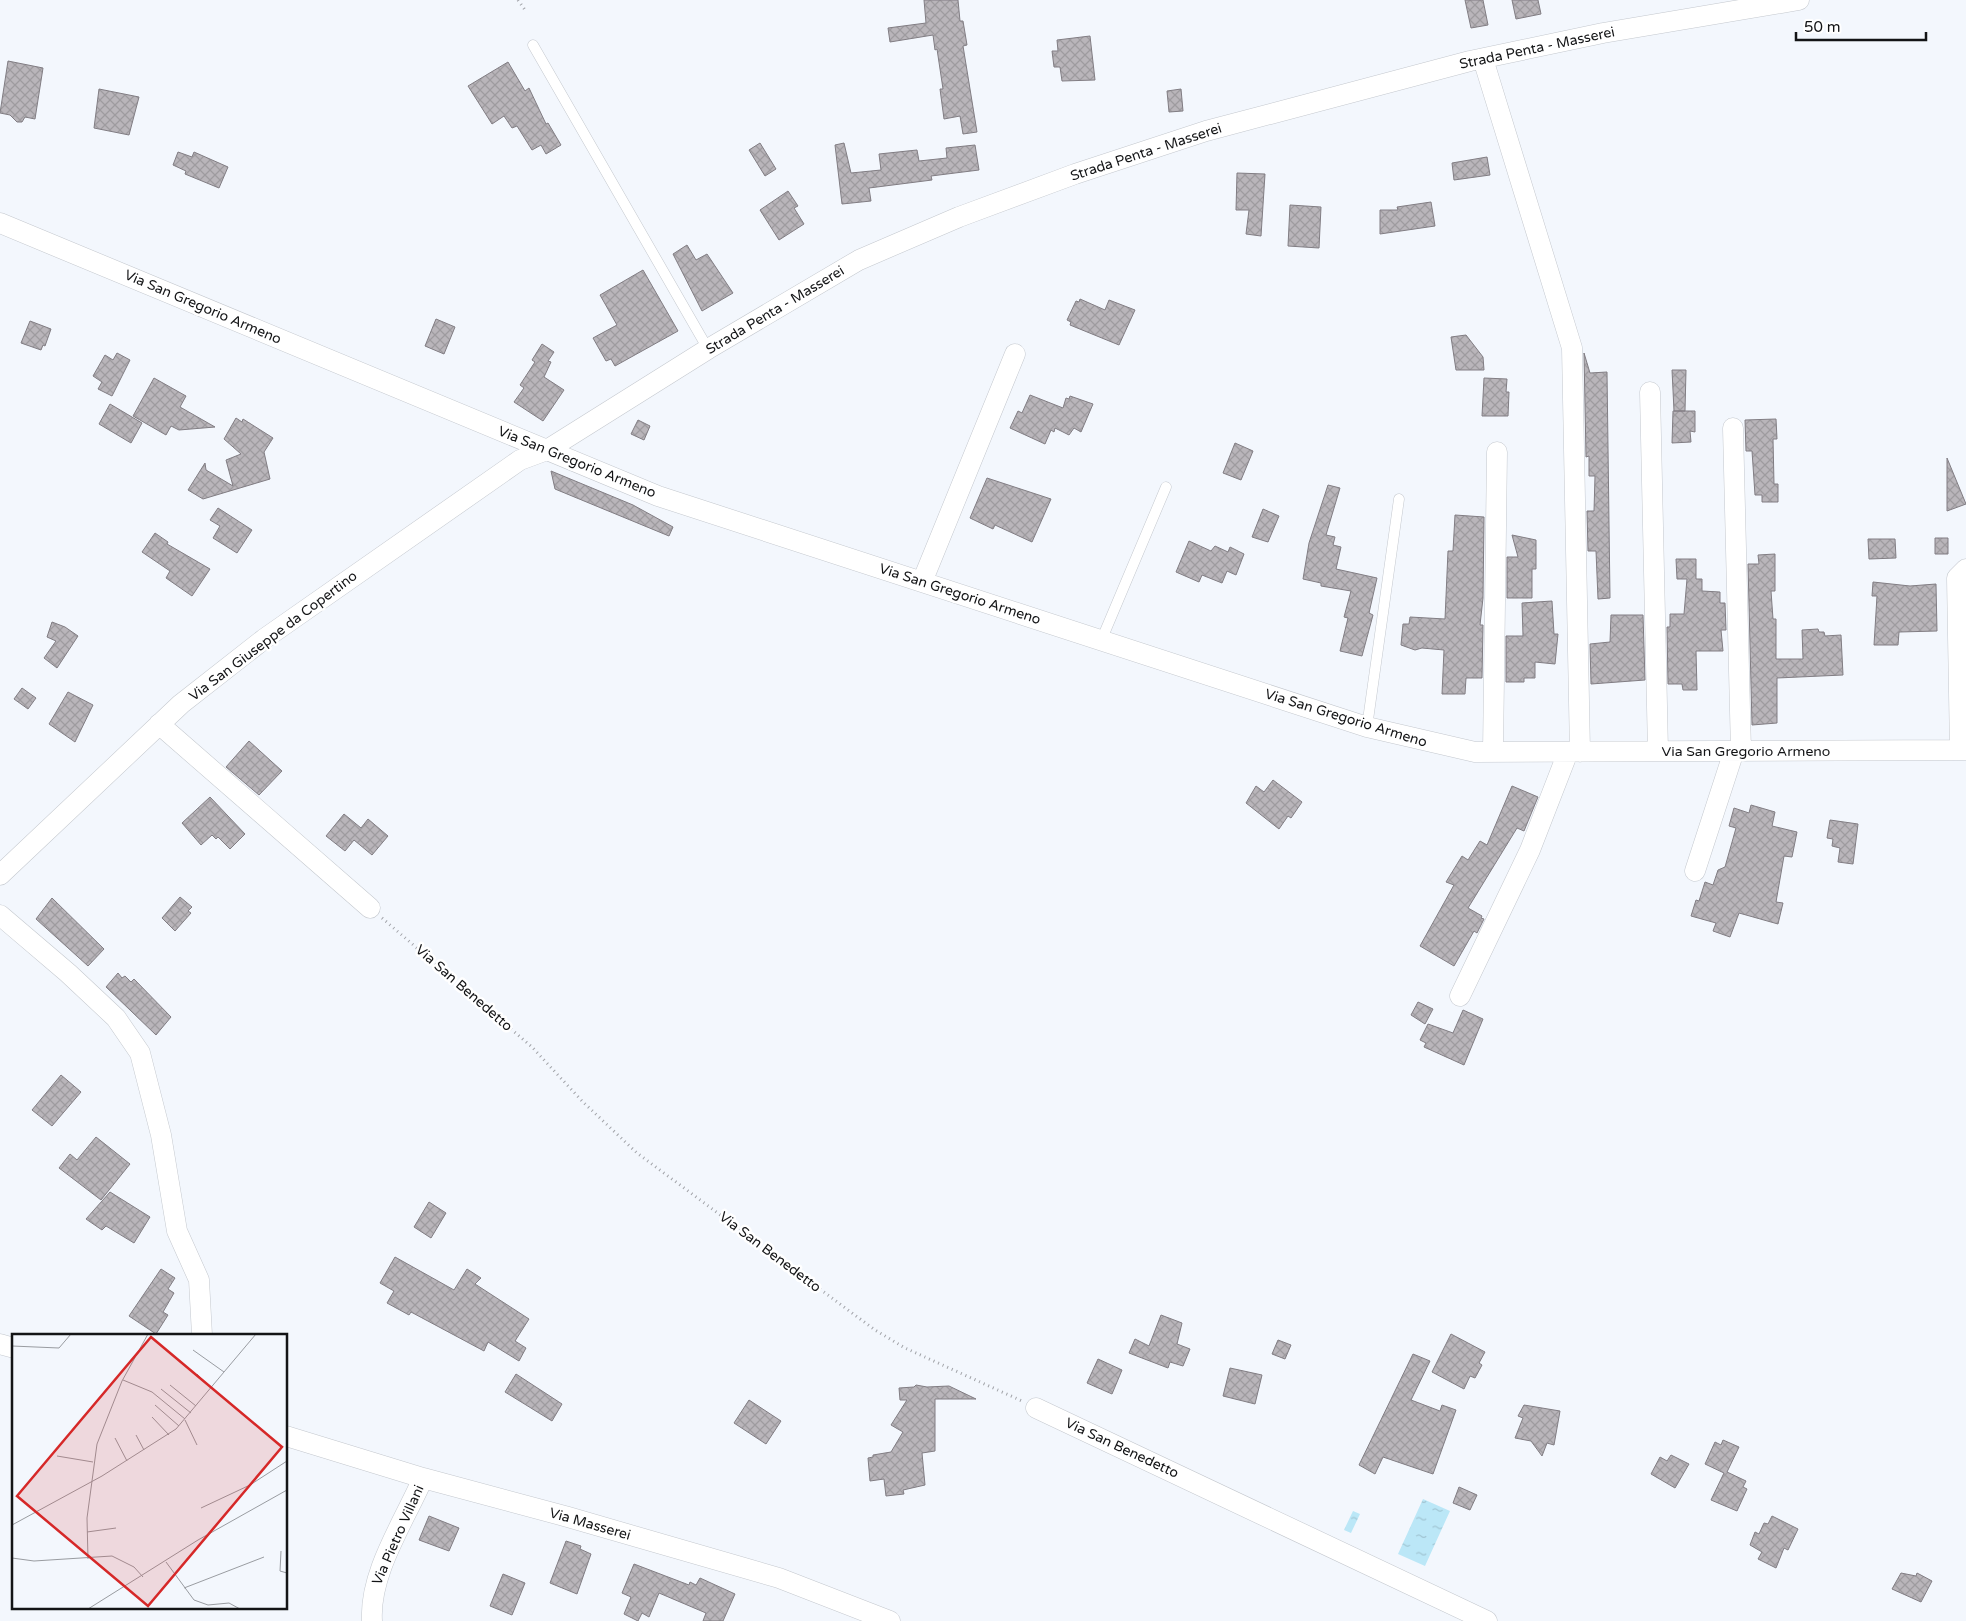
<svg xmlns="http://www.w3.org/2000/svg" width="1966" height="1621" font-family="'Varela Round',sans-serif">
<defs>
<pattern id="water-ripples" width="26" height="14" patternUnits="userSpaceOnUse" patternTransform="scale(1.25)"><rect width="26" height="14" fill="#bbe7f7"/><path d="M2 4q2-2 4 0t4 0M15 11q2-2 4 0t4 0" fill="none" stroke="#a0c5d3"/></pattern>
<pattern id="building-cross-hatch" width="8" height="8" patternUnits="userSpaceOnUse" patternTransform="scale(1.25)"><rect width="8" height="8" fill="#b9b5ba"/><path d="M0 0l8 8M0 8l8-8" fill="none" stroke="#9e9b9f"/></pattern>
</defs>
<rect width="100%" height="100%" fill="#f3f7fd"/>
<path fill="url(#water-ripples)" d="M 1423,1499 L 1450,1511 L 1425,1566 L 1398,1554 Z
M 1353,1511 L 1360,1514 L 1351,1533 L 1344,1530 Z"/>
<path fill="url(#building-cross-hatch)" stroke="#817d83" d="M 924,0 L 958,0 L 960,21 L 963,21 L 967,45 L 963,46 L 977,132 L 963,134 L 960,116 L 944,119 L 940,89 L 943,89 L 937,49 L 935,50 L 933,35 L 890,42 L 888,28 L 926,23 Z
M 1465,0 L 1483,0 L 1488,25 L 1471,28 Z
M 1512,0 L 1538,0 L 1541,14 L 1516,19 Z
M 1090,36 L 1095,80 L 1062,81 L 1060,67 L 1054,67 L 1052,51 L 1058,51 L 1057,40 Z
M 8,61 L 43,68 L 35,119 L 25,117 L 22,122 L 17,122 L 10,115 L 0,113 Z
M 508,62 L 525,91 L 529,88 L 546,124 L 548,123 L 561,145 L 546,154 L 541,145 L 532,150 L 517,126 L 512,128 L 504,116 L 492,124 L 468,86 Z
M 99,89 L 139,97 L 129,135 L 94,128 Z
M 1181,89 L 1183,111 L 1169,112 L 1167,91 Z
M 760,143 L 776,169 L 765,176 L 749,150 Z
M 844,143 L 851,173 L 881,170 L 879,154 L 917,150 L 919,161 L 947,158 L 946,148 L 975,145 L 979,170 L 931,176 L 932,180 L 869,188 L 871,201 L 842,204 L 835,145 Z
M 178,152 L 192,157 L 194,152 L 228,167 L 219,188 L 185,174 L 186,171 L 173,165 Z
M 1487,157 L 1490,175 L 1454,180 L 1452,163 Z
M 1237,173 L 1265,174 L 1261,236 L 1246,234 L 1249,210 L 1236,210 Z
M 788,191 L 798,206 L 794,208 L 804,224 L 779,240 L 760,210 Z
M 1431,202 L 1435,226 L 1380,234 L 1380,210 L 1398,210 L 1397,207 Z
M 1290,205 L 1321,207 L 1319,248 L 1288,246 Z
M 687,245 L 696,260 L 707,254 L 733,293 L 702,311 L 673,254 Z
M 643,270 L 678,331 L 615,366 L 611,359 L 606,361 L 593,338 L 617,325 L 600,295 Z
M 1080,299 L 1105,310 L 1109,300 L 1135,310 L 1119,345 L 1070,325 L 1071,322 L 1067,320 L 1076,301 L 1079,302 Z
M 436,319 L 455,327 L 444,354 L 425,346 Z
M 30,321 L 51,329 L 45,346 L 43,345 L 41,350 L 21,343 Z
M 1466,335 L 1483,357 L 1484,370 L 1456,370 L 1451,337 Z
M 542,344 L 554,352 L 548,361 L 551,362 L 544,377 L 564,390 L 543,421 L 514,402 L 524,388 L 520,385 L 535,362 L 532,360 Z
M 117,353 L 130,360 L 112,396 L 98,389 L 102,382 L 93,376 L 105,355 L 113,360 Z
M 1584,353 L 1590,373 L 1607,372 L 1610,598 L 1598,599 L 1596,551 L 1588,551 L 1587,511 L 1594,511 L 1595,476 L 1589,476 L 1589,456 L 1586,457 Z
M 1672,370 L 1686,370 L 1685,411 L 1674,411 Z
M 154,378 L 186,396 L 180,407 L 215,427 L 179,430 L 171,426 L 166,435 L 133,416 Z
M 1484,378 L 1507,379 L 1506,392 L 1509,392 L 1508,416 L 1482,416 Z
M 1030,395 L 1063,408 L 1066,398 L 1069,399 L 1070,396 L 1093,404 L 1081,432 L 1074,428 L 1069,435 L 1055,428 L 1054,432 L 1051,430 L 1045,444 L 1010,428 L 1018,411 L 1022,413 Z
M 110,404 L 142,423 L 131,443 L 99,424 Z
M 1673,411 L 1695,411 L 1695,432 L 1690,431 L 1691,442 L 1672,443 Z
M 236,418 L 242,422 L 243,419 L 273,438 L 264,452 L 270,479 L 203,499 L 188,490 L 205,463 L 206,470 L 233,486 L 226,460 L 241,454 L 224,439 Z
M 1776,419 L 1777,439 L 1773,439 L 1774,484 L 1778,484 L 1778,502 L 1762,502 L 1762,495 L 1755,495 L 1752,451 L 1746,451 L 1745,420 Z
M 638,420 L 650,426 L 644,440 L 631,434 Z
M 1235,443 L 1253,451 L 1241,480 L 1223,473 Z
M 1947,458 L 1966,504 L 1947,511 Z
M 551,471 L 633,505 L 673,527 L 669,536 L 555,489 Z
M 987,478 L 1051,499 L 1032,542 L 995,525 L 993,529 L 970,518 Z
M 1328,485 L 1340,488 L 1326,535 L 1335,537 L 1333,545 L 1341,547 L 1336,569 L 1377,578 L 1369,613 L 1373,615 L 1362,656 L 1340,651 L 1348,618 L 1344,617 L 1351,591 L 1321,586 L 1321,583 L 1303,579 L 1309,543 Z
M 218,508 L 252,530 L 237,553 L 213,538 L 220,526 L 210,520 Z
M 1263,509 L 1279,516 L 1268,542 L 1252,537 Z
M 1455,515 L 1484,517 L 1483,598 L 1480,625 L 1483,625 L 1482,678 L 1466,678 L 1465,694 L 1442,694 L 1444,650 L 1422,648 L 1415,650 L 1401,645 L 1403,624 L 1409,624 L 1410,617 L 1445,619 L 1448,551 L 1453,551 Z
M 155,533 L 168,542 L 167,544 L 210,569 L 192,596 L 166,578 L 170,571 L 142,552 Z
M 1512,535 L 1536,540 L 1536,569 L 1532,569 L 1532,598 L 1507,598 L 1507,557 L 1518,557 Z
M 1935,538 L 1948,538 L 1948,554 L 1935,554 Z
M 1868,539 L 1895,539 L 1896,558 L 1869,559 Z
M 1189,541 L 1211,551 L 1215,546 L 1228,552 L 1230,547 L 1244,554 L 1236,575 L 1227,571 L 1222,583 L 1202,575 L 1199,582 L 1176,572 Z
M 1775,554 L 1775,591 L 1771,591 L 1773,619 L 1776,619 L 1776,659 L 1803,659 L 1802,630 L 1818,629 L 1819,632 L 1824,632 L 1825,636 L 1841,635 L 1843,675 L 1777,678 L 1777,723 L 1752,725 L 1748,564 L 1759,564 L 1758,555 Z
M 1676,559 L 1696,559 L 1696,579 L 1702,579 L 1702,591 L 1720,592 L 1720,603 L 1725,603 L 1726,630 L 1721,630 L 1723,651 L 1696,651 L 1697,690 L 1683,690 L 1682,684 L 1668,684 L 1667,627 L 1670,627 L 1670,614 L 1684,614 L 1687,579 L 1677,579 Z
M 1873,582 L 1910,586 L 1936,584 L 1937,631 L 1899,632 L 1898,645 L 1874,645 L 1877,596 L 1872,596 Z
M 1552,601 L 1554,634 L 1558,634 L 1555,664 L 1535,662 L 1535,678 L 1524,678 L 1524,682 L 1506,682 L 1506,636 L 1523,636 L 1522,603 Z
M 1611,615 L 1643,615 L 1645,680 L 1591,684 L 1590,644 L 1610,642 Z
M 52,622 L 65,627 L 78,636 L 57,668 L 44,658 L 56,641 L 47,637 Z
M 22,688 L 36,698 L 28,709 L 14,699 Z
M 68,692 L 93,705 L 75,742 L 49,724 Z
M 249,741 L 282,771 L 259,795 L 226,767 Z
M 1273,780 L 1302,802 L 1291,818 L 1288,816 L 1279,829 L 1246,803 L 1256,786 L 1264,792 Z
M 1512,786 L 1538,797 L 1524,831 L 1517,828 L 1468,908 L 1482,916 L 1481,918 L 1484,919 L 1477,933 L 1474,931 L 1454,966 L 1420,946 L 1454,885 L 1446,882 L 1462,856 L 1468,860 L 1480,841 L 1487,845 Z
M 210,797 L 245,834 L 230,849 L 218,837 L 216,839 L 212,835 L 201,845 L 182,823 Z
M 1751,805 L 1775,812 L 1772,826 L 1797,832 L 1792,857 L 1784,856 L 1776,902 L 1783,903 L 1778,924 L 1739,913 L 1730,937 L 1713,931 L 1716,923 L 1691,916 L 1696,900 L 1699,901 L 1705,882 L 1713,885 L 1718,870 L 1725,867 L 1736,828 L 1729,826 L 1734,808 L 1749,813 Z
M 344,814 L 361,828 L 368,819 L 388,836 L 372,855 L 354,840 L 345,851 L 326,836 Z
M 1830,820 L 1858,824 L 1853,864 L 1838,862 L 1840,848 L 1832,846 L 1833,839 L 1827,838 Z
M 180,897 L 192,907 L 188,911 L 191,913 L 175,931 L 162,918 Z
M 52,898 L 104,949 L 88,966 L 36,919 Z
M 118,973 L 122,978 L 125,976 L 131,982 L 134,979 L 171,1017 L 156,1035 L 106,987 Z
M 1418,1002 L 1433,1009 L 1425,1024 L 1411,1015 Z
M 1463,1010 L 1483,1019 L 1464,1065 L 1424,1047 L 1426,1043 L 1420,1040 L 1428,1024 L 1453,1033 Z
M 61,1075 L 81,1092 L 52,1126 L 32,1110 Z
M 96,1137 L 130,1164 L 101,1200 L 59,1168 L 70,1154 L 77,1160 Z
M 110,1192 L 150,1217 L 134,1243 L 106,1226 L 102,1230 L 86,1219 Z
M 429,1202 L 446,1213 L 431,1238 L 414,1227 Z
M 395,1257 L 454,1290 L 467,1269 L 481,1278 L 475,1284 L 529,1319 L 515,1341 L 526,1348 L 519,1361 L 488,1342 L 484,1351 L 411,1312 L 409,1315 L 387,1303 L 394,1291 L 380,1283 Z
M 161,1269 L 175,1278 L 168,1289 L 174,1293 L 163,1312 L 168,1315 L 156,1334 L 129,1316 Z
M 1161,1315 L 1182,1323 L 1177,1344 L 1190,1349 L 1183,1366 L 1170,1362 L 1168,1368 L 1129,1353 L 1135,1339 L 1149,1346 Z
M 1451,1334 L 1485,1352 L 1479,1363 L 1482,1365 L 1475,1378 L 1470,1376 L 1464,1389 L 1432,1372 Z
M 1278,1340 L 1291,1345 L 1285,1359 L 1272,1354 Z
M 1413,1354 L 1430,1361 L 1411,1400 L 1440,1411 L 1442,1405 L 1456,1410 L 1433,1474 L 1383,1457 L 1375,1474 L 1359,1465 Z
M 1098,1359 L 1122,1370 L 1112,1394 L 1087,1383 Z
M 1230,1368 L 1262,1375 L 1255,1404 L 1223,1396 Z
M 516,1374 L 562,1404 L 552,1421 L 505,1392 Z
M 916,1385 L 927,1387 L 949,1386 L 976,1399 L 935,1399 L 935,1451 L 922,1453 L 925,1485 L 903,1490 L 904,1494 L 886,1496 L 884,1479 L 870,1481 L 868,1458 L 873,1457 L 873,1455 L 891,1452 L 903,1432 L 891,1425 L 907,1400 L 900,1400 L 899,1388 L 914,1387 Z
M 749,1400 L 781,1421 L 766,1444 L 734,1423 Z
M 1524,1405 L 1560,1411 L 1554,1445 L 1547,1443 L 1542,1456 L 1531,1441 L 1515,1438 L 1523,1418 L 1518,1416 Z
M 1723,1440 L 1739,1447 L 1727,1472 L 1746,1481 L 1743,1487 L 1747,1489 L 1737,1511 L 1711,1500 L 1724,1473 L 1705,1464 L 1715,1442 L 1721,1445 Z
M 1671,1455 L 1689,1464 L 1675,1488 L 1651,1474 L 1660,1457 L 1667,1461 Z
M 1459,1487 L 1477,1495 L 1470,1510 L 1453,1503 Z
M 429,1516 L 459,1528 L 449,1551 L 419,1540 Z
M 1772,1516 L 1798,1529 L 1788,1550 L 1784,1548 L 1776,1568 L 1758,1559 L 1762,1552 L 1750,1545 L 1755,1532 L 1759,1534 L 1764,1523 L 1768,1524 Z
M 566,1541 L 581,1546 L 580,1549 L 591,1554 L 577,1594 L 550,1583 Z
M 634,1564 L 689,1585 L 690,1582 L 696,1585 L 700,1578 L 735,1594 L 723,1621 L 703,1621 L 706,1613 L 659,1593 L 649,1617 L 642,1613 L 638,1621 L 624,1614 L 631,1597 L 622,1593 Z
M 1901,1573 L 1916,1576 L 1917,1573 L 1932,1581 L 1921,1602 L 1892,1589 Z
M 503,1574 L 525,1583 L 512,1615 L 490,1606 Z"/>
<g fill="none" stroke-linecap="round" stroke-linejoin="round">
<g stroke="#c4c8ce" stroke-width="11">
<path id="lane" d="M 533,45 L 708,349
M 1101,641 L 1166,487
M 1367,727 L 1399,499"/>
</g>
<g stroke="#c4c8ce" stroke-width="21">
<path id="street" d="M 1483,59 L 1572,348 L 1580,752
M 0,223 L 658,496 L 1367,727 L 1475,752 L 1966,750
M 1650,392 L 1658,751
M 1733,428 L 1741,751
M 922,582 L 1015,354
M 159,724 L 370,908
M 1960,750 L 1957,578 L 1966,569
M 1493,752 L 1497,452
M 1695,871 L 1734,751
M 0,875 L 181,704 L 264,639 L 520,460 L 547,450 L 708,349 L 859,260 L 959,217 L 1075,174 L 1206,131 L 1470,61 L 1603,33 L 1799,0
M 0,915 L 68,973 L 116,1018 L 140,1053 L 161,1135 L 177,1231 L 199,1280 L 202,1335
M 1460,996 L 1530,850 L 1568,752
M 0,1344 L 14,1348
M 1036,1408 L 1487,1621
M 286,1436 L 423,1478 L 568,1517 L 779,1578 L 890,1621
M 372,1621 C 369,1573 404,1522 423,1478"/>
</g>
<path stroke="#a1a3a8" stroke-width="3" stroke-dasharray="1 4" stroke-linecap="butt" d="M 518,0 L 525,10
M 382,918 L 532,1047 L 583,1102 L 637,1153 L 875,1330 L 905,1348 L 1022,1401"/>
<use href="#lane" stroke="#fff" stroke-width="10"/>
<use href="#street" stroke="#fff" stroke-width="20"/>
</g>
<g text-anchor="middle" dominant-baseline="central" stroke-width="5" stroke-linejoin="round" paint-order="stroke">
<g font-size="14" fill="#131416" stroke="#fff">
<text transform="translate(1537 48) rotate(-12)">Strada Penta - Masserei</text>
<text transform="translate(1146 152) rotate(-18)">Strada Penta - Masserei</text>
<text transform="translate(203 307) rotate(23)">Via San Gregorio Armeno</text>
<text transform="translate(775 310) rotate(-31)">Strada Penta - Masserei</text>
<text transform="translate(577 462) rotate(22)">Via San Gregorio Armeno</text>
<text transform="translate(960 594) rotate(18)">Via San Gregorio Armeno</text>
<text transform="translate(273 636) rotate(-37)">Via San Giuseppe da Copertino</text>
<text transform="translate(1346 718) rotate(17)">Via San Gregorio Armeno</text>
<text x="1746" y="751">Via San Gregorio Armeno</text>
<text transform="translate(464 988) rotate(41)">Via San Benedetto</text>
<text transform="translate(770 1252) rotate(37)">Via San Benedetto</text>
<text transform="translate(1122 1448) rotate(25)">Via San Benedetto</text>
<text transform="translate(590 1524) rotate(16)">Via Masserei</text>
<text transform="translate(398 1535) rotate(-66)">Via Pietro Villani</text>
</g>
</g>
<g transform="translate(12 1334)">
<rect width="275" height="275" fill="#f3f7fd"/>
<path fill="none" stroke="#999ca1" stroke-width="1" d="M 0,12 L 47,14 L 59,0M 181,16 L 212,38M 185,40 L 199,54M 111,46 L 140,58 L 173,85M 158,51 L 184,72M 149,55 L 179,79M 143,71 L 167,92M 140,83 L 157,101M 173,86 L 185,111M 124,101 L 132,116M 103,104 L 115,127M 45,122 L 81,128M 189,174 L 238,151 L 275,127M 0,191 L 90,142 L 164,95 L 244,0M 75,198 L 104,194M 269,217 L 268,237 L 275,239M 0,224 L 22,227 L 100,222 L 122,233 L 131,243M 76,225 L 75,184 L 85,110 L 110,47 L 136,0M 154,228 L 182,266 L 196,271 L 217,269 L 228,275M 172,254 L 252,223M 76,275 L 186,206 L 275,156"/>
<path fill="#d62828" fill-opacity="0.15" stroke="#d62828" stroke-width="2.5" d="M 139,3 L 270,113 L 136,272 L 5,162 Z"/>
<rect width="275" height="275" fill="none" stroke="#131416" stroke-width="2.5"/>
</g>
<path d="M1796 32v8h130v-8" fill="none" stroke="#131416" stroke-width="2.5"/>
<text x="1804" y="32" font-size="15" fill="#131416" stroke="#ffffff" stroke-width="4" paint-order="stroke">50 m</text>
</svg>
